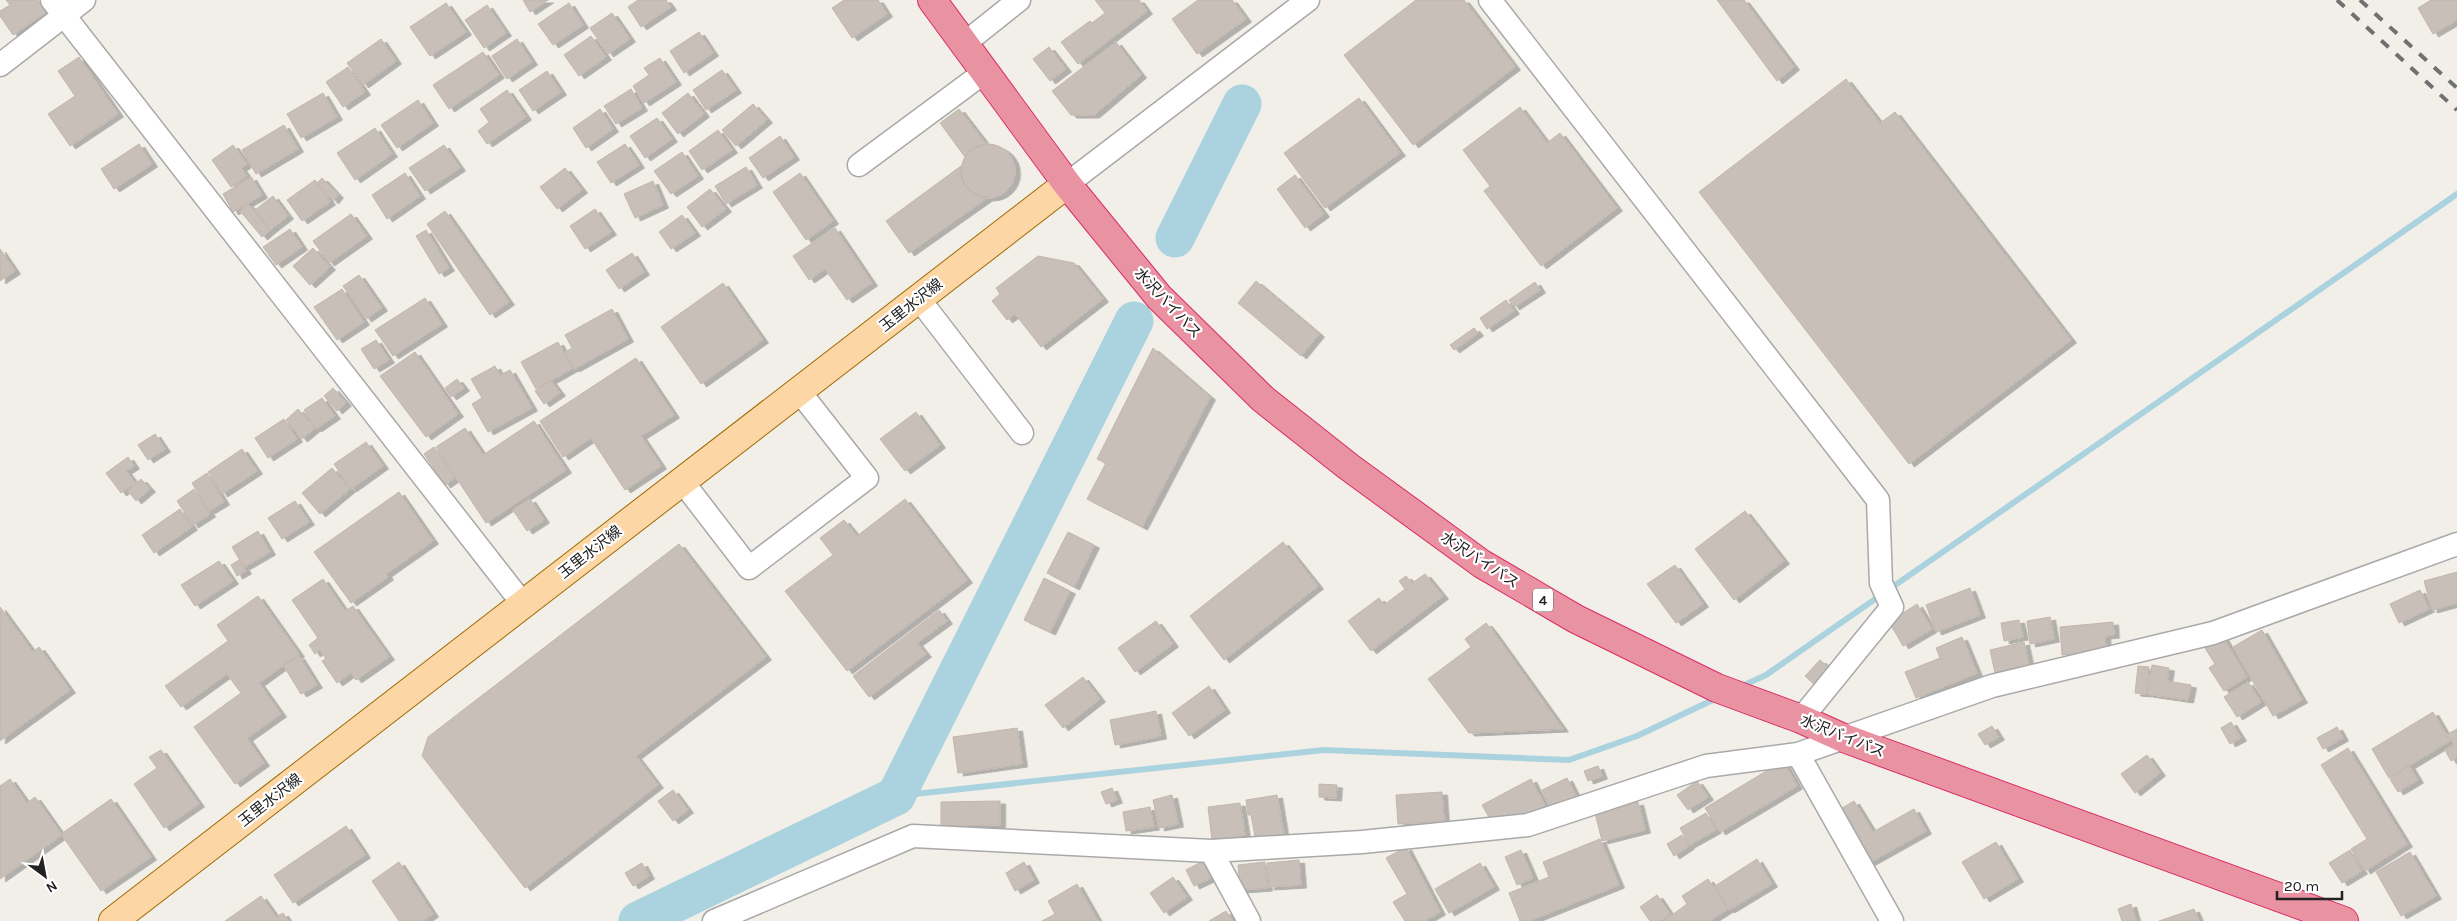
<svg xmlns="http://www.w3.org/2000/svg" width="2457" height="921" font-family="Karla,'Noto Sans JP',sans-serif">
<defs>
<filter id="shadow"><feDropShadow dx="5.5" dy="3" stdDeviation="0" flood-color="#0004"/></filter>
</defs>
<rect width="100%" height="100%" fill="#f2efe9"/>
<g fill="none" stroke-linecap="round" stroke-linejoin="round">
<path stroke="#aad3df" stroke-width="6" d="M 1740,687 L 1766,675 L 2457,194
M 896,796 L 1324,750 L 1569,760 L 1637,736 L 1719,697"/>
<path stroke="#aad3df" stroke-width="39" d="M 1175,238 L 1242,104
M 638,921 L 896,796 L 1134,321"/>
</g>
<path fill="#c7bfb8" stroke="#c4b6ab" filter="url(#shadow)" d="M 6,0 L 38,0 L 46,12 L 13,35 L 0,16 L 0,11 L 10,5 Z
M 523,0 L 548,0 L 530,12 Z
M 638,0 L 666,0 L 671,7 L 641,27 L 628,7 Z
M 844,0 L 878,0 L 887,14 L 852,38 L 832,8 Z
M 1095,0 L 1139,0 L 1147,11 L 1078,64 L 1061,42 L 1090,21 L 1092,23 L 1105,13 Z
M 1198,0 L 1232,0 L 1246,19 L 1197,54 L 1172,19 Z
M 1416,0 L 1464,0 L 1515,67 L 1413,145 L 1344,55 Z
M 1717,0 L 1744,0 L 1794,67 L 1777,81 Z
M 2431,0 L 2457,0 L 2457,20 L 2433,34 L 2418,8 Z
M 446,3 L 466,32 L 430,56 L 410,27 Z
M 569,3 L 583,25 L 553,45 L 538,24 Z
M 487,5 L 506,33 L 484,48 L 465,20 Z
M 612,13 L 630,39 L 608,54 L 590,28 Z
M 699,32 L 713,53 L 684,73 L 670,51 Z
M 591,36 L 606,57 L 579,76 L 564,55 Z
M 381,39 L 396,61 L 363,85 L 347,63 Z
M 517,39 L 532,62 L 507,79 L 492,56 Z
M 1116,42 L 1141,75 L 1094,115 L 1071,115 L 1052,91 Z
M 1049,47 L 1066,69 L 1050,81 L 1033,59 Z
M 483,52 L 499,75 L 449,109 L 433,85 Z
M 79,57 L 118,114 L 70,146 L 48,114 L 75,96 L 58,71 Z
M 660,58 L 676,82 L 644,103 L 633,86 L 649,75 L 644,68 Z
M 348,67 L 365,92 L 343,107 L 326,82 Z
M 722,70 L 736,90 L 706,110 L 693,90 Z
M 547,71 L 561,92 L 533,111 L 519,90 Z
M 1846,79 L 1880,123 L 1895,112 L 2071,340 L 1909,464 L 1699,192 Z
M 631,89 L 642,108 L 616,124 L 604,106 Z
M 507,90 L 526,117 L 487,144 L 478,131 L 489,122 L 480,109 Z
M 323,93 L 337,117 L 301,138 L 287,114 Z
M 688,93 L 704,114 L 678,134 L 662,113 Z
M 1359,98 L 1400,153 L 1325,208 L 1284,153 Z
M 418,100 L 433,123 L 397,148 L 381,125 Z
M 753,104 L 767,120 L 736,146 L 722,130 Z
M 1520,107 L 1547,143 L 1560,133 L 1617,208 L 1541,266 L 1484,191 L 1490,186 L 1463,150 Z
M 600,109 L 613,129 L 586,148 L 573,128 Z
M 959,109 L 986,144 L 972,149 L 965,157 L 940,123 Z
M 657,118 L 672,139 L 645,158 L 630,136 Z
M 284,125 L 298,149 L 256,174 L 242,150 Z
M 375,128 L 392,154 L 355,180 L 337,153 Z
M 718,130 L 732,150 L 702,170 L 689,151 Z
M 780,136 L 794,157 L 763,178 L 749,158 Z
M 139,144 L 152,164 L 114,189 L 101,169 Z
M 625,144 L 639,165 L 611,183 L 597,162 Z
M961 171a27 27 0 1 1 54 0a27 27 0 1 1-54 0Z
M 233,145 L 247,164 L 241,168 L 247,176 L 231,187 L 212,160 Z
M 444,145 L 460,168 L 425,191 L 409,168 Z
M 682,152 L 698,176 L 671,194 L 654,171 Z
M 961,166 L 962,177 L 965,185 L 971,191 L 987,198 L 909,253 L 886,221 Z
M 746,167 L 757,185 L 726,204 L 715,186 Z
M 565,168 L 582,190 L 557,209 L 540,187 Z
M 405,173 L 420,196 L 387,219 L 372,195 Z
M 800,173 L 833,221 L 806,240 L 773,192 Z
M 1295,175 L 1324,214 L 1305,228 L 1277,189 Z
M 251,177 L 262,195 L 233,212 L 223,194 Z
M 322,178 L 338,195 L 333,201 L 317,183 Z
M 315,180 L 330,202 L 302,221 L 287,200 Z
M 653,181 L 663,205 L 635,218 L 624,194 Z
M 710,189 L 726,209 L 702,227 L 687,207 Z
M 273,196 L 288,216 L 270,230 L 255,210 Z
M 248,204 L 270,230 L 262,237 L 240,211 Z
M 595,209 L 611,232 L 585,249 L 570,226 Z
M 445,211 L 509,302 L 490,315 L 427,224 Z
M 351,214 L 367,236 L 329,263 L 313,241 Z
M 682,215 L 695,233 L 671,249 L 659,232 Z
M 835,228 L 872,283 L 847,300 L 825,269 L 809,280 L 793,256 Z
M 290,229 L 302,247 L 276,265 L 263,247 Z
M 426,230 L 449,268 L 439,274 L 416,236 Z
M 313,248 L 330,267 L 310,285 L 293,266 Z
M 0,249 L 15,271 L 0,281 Z
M 632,253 L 644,272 L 619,289 L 606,270 Z
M 1038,256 L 1074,263 L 1103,299 L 1041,347 L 1015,314 L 1007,320 L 992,301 L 1000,294 L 996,288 Z
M 359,275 L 382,308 L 366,319 L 343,286 Z
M 1256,281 L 1319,334 L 1301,356 L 1238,303 Z
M 1535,282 L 1540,290 L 1514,307 L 1509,300 Z
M 723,283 L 763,340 L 701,384 L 661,327 Z
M 342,289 L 364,322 L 337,340 L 314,307 Z
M 425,298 L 442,324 L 393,356 L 375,330 Z
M 1506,300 L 1514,311 L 1487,329 L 1480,318 Z
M 612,309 L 628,339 L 574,369 L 565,352 L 572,348 L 565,335 Z
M 1474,328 L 1478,333 L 1454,350 L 1450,345 Z
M 376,340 L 389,360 L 374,369 L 361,349 Z
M 558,342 L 573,368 L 536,389 L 521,362 Z
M 1153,348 L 1210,397 L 1142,527 L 1087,499 L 1106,463 L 1097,459 Z
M 415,352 L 458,414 L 426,437 L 380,376 Z
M 636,358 L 674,415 L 641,436 L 661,466 L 625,490 L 591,438 L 563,457 L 540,421 Z
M 495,366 L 500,375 L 510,370 L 532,408 L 488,432 L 472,404 L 482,398 L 471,379 Z
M 457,379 L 464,388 L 451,397 L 445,388 Z
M 551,381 L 560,393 L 544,404 L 535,391 Z
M 333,388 L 346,403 L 337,411 L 324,396 Z
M 322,398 L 335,416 L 316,429 L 304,410 Z
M 298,409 L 315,428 L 302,439 L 286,420 Z
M 916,412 L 940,445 L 905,471 L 880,439 Z
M 284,419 L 297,439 L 268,458 L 255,438 Z
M 534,421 L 566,470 L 486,523 L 436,447 L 465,428 L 483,455 Z
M 155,434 L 165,449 L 148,460 L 138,445 Z
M 366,442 L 383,466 L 351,489 L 334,464 Z
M 434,447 L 455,478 L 445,485 L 424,454 Z
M 242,449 L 257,471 L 222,494 L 208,472 Z
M 128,457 L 134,466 L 126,471 L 135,483 L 121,493 L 106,473 Z
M 332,468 L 350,489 L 320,514 L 302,493 Z
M 207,473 L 224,502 L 209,511 L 192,483 Z
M 141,479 L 150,489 L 136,501 L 128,491 Z
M 194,489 L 210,514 L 193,525 L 177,501 Z
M 399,492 L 433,541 L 386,574 L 388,577 L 351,603 L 314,552 Z
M 530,499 L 544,520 L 527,531 L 513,510 Z
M 905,499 L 967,580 L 847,671 L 785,591 L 833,555 L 820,538 L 844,520 L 857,536 Z
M 295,501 L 309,522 L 282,539 L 268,518 Z
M 180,509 L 192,527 L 154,553 L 142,535 Z
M 1745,511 L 1784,561 L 1734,600 L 1695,549 Z
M 258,531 L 270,552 L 244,567 L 232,547 Z
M 1068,532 L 1094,545 L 1074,587 L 1047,573 Z
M 1283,542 L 1318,586 L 1224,660 L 1190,616 Z
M 679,544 L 766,657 L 636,756 L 658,785 L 525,888 L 422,756 L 428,737 Z
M 239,560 L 246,571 L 237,576 L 231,565 Z
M 219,561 L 233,581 L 195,606 L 181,585 Z
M 1675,565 L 1703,604 L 1676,623 L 1647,584 Z
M 2457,572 L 2457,603 L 2432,610 L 2424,581 Z
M 1425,574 L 1443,596 L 1371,651 L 1348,621 L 1379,598 L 1384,605 L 1405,589 L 1399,581 L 1406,576 L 1412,583 Z
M 1044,578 L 1070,591 L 1050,632 L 1024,620 Z
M 323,579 L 345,611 L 353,606 L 389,657 L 356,680 L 351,673 L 337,683 L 322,661 L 326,659 L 320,650 L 315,654 L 309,645 L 318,638 L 292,600 Z
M 1970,588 L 1980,615 L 1936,632 L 1926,605 Z
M 2420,590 L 2429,609 L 2399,623 L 2390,604 Z
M 258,596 L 299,654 L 259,683 L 281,714 L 247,738 L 264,763 L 235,784 L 194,727 L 241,693 L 227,674 L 181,707 L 165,686 L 228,641 L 217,625 Z
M 1917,604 L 1932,629 L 1903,646 L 1889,622 Z
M 0,607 L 33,652 L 39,647 L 70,690 L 0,741 Z
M 939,610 L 947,621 L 917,643 L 926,654 L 869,697 L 853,676 Z
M 2050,617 L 2054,639 L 2030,644 L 2027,621 Z
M 2019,620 L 2023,637 L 2004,641 L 2001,623 Z
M 1156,621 L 1173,644 L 1135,672 L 1118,648 Z
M 2113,622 L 2114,635 L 2105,636 L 2106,651 L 2062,655 L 2060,627 Z
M 1486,623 L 1492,630 L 1563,729 L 1469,733 L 1428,679 L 1471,647 L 1465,639 Z
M 2262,630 L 2302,700 L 2273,716 L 2233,647 Z
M 1962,637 L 1977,673 L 1916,698 L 1905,672 L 1940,658 L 1936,648 Z
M 2223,637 L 2247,677 L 2224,691 L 2209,668 L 2215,664 L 2205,648 Z
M 2024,642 L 2029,665 L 1995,673 L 1990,650 Z
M 299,656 L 317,685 L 301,694 L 283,665 Z
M 1820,660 L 1834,672 L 1819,689 L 1805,676 Z
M 2152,665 L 2169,668 L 2167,681 L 2191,685 L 2188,700 L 2147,694 Z
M 2138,666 L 2149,667 L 2146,694 L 2135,693 Z
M 1083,677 L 1100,699 L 1063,728 L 1045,705 Z
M 2248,682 L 2261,702 L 2237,717 L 2224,697 Z
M 1209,686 L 1225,710 L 1189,736 L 1172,713 Z
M 1156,711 L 1161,736 L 1115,745 L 1110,720 Z
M 2433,712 L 2450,741 L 2389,778 L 2372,749 Z
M 2231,722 L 2241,738 L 2230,744 L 2221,728 Z
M 1992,726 L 1999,737 L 1985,745 L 1978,734 Z
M 2337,727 L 2343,738 L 2323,749 L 2317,738 Z
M 1017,728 L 1022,764 L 958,773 L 953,737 Z
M 2457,729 L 2457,757 L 2451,761 L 2445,750 L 2454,745 L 2448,734 Z
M 2348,748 L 2407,844 L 2365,871 L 2351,849 L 2367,839 L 2321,765 Z
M 161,750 L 199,804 L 164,828 L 134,784 L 157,768 L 149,757 Z
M 2147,755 L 2160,773 L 2135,793 L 2121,774 Z
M 1783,761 L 1797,786 L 1720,832 L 1705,808 Z
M 2409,765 L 2418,780 L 2398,792 L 2390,779 Z
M 1598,766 L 1602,776 L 1588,781 L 1584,771 Z
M 1567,778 L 1578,800 L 1553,813 L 1542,790 Z
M 10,779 L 27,803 L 35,797 L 62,835 L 0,879 L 0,786 Z
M 1531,779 L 1545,806 L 1497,831 L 1482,805 Z
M 1697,781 L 1708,797 L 1688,810 L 1677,795 Z
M 1319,784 L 1337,785 L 1336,798 L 1319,797 Z
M 1112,788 L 1117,800 L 1106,804 L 1101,792 Z
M 673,790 L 688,810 L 673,821 L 658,801 Z
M 1442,792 L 1444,821 L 1398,824 L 1396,795 Z
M 1172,795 L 1178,824 L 1159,828 L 1153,800 Z
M 1277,795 L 1284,837 L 1256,842 L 1251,815 L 1248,815 L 1246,800 Z
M 111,799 L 151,857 L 101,891 L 61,834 Z
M 1000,801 L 1000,825 L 941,826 L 941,802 Z
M 1854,801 L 1873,832 L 1914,809 L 1926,831 L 1867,864 L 1837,811 Z
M 1638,802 L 1645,830 L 1602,841 L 1595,813 Z
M 1240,803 L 1245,835 L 1212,840 L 1208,807 Z
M 1150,807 L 1154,827 L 1126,831 L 1123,812 Z
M 1706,813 L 1716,830 L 1689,845 L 1680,828 Z
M 346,826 L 365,855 L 293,903 L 274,875 Z
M 1682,835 L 1689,846 L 1674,856 L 1667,844 Z
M 1600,839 L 1619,885 L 1529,921 L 1520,921 L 1509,893 L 1549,877 L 1543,862 Z
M 1996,842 L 2018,879 L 1984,899 L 1962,862 Z
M 1406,847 L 1440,912 L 1424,921 L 1405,921 L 1393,902 L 1407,894 L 1386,858 Z
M 1521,850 L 1533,878 L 1517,885 L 1505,857 Z
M 2350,850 L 2362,871 L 2342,883 L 2329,863 Z
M 2410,852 L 2436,896 L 2401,916 L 2376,872 Z
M 1757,859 L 1772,884 L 1729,910 L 1715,886 Z
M 1299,860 L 1301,885 L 1269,887 L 1267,863 Z
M 1203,861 L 1211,878 L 1194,886 L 1186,870 Z
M 399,862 L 433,914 L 423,921 L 399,921 L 372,881 Z
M 1024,862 L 1034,880 L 1015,891 L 1006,873 Z
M 1265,862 L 1267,888 L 1240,890 L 1238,865 Z
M 642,863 L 649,876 L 633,886 L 625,873 Z
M 1480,863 L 1494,887 L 1449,913 L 1435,889 Z
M 1173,877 L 1187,897 L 1164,913 L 1150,893 Z
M 1708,879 L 1728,909 L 1709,921 L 1664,921 L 1687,904 L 1682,896 Z
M 1077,884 L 1098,921 L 1042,921 L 1055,914 L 1048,901 Z
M 1657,895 L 1670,914 L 1660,921 L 1650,921 L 1640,907 Z
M 261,896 L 276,917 L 283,913 L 288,921 L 225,921 Z
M 2131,904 L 2136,921 L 2122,921 L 2118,909 Z
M 2194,909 L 2199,921 L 2159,921 Z
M 1226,911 L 1233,921 L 1209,921 Z"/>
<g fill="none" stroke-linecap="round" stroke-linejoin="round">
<g stroke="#a9a9a9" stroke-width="25">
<path id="minor" d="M 52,0 L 523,604
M 1490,0 L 1878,500 L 1881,583 L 1892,607 L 1801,719
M 965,43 L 1019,0
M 0,65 L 84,0
M 859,165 L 986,71
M 1067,184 L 1308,0
M 919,299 L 1022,433
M 682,481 L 749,568 L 867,478 L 799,391
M 1798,754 L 1892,921
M 1211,851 L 1249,921
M 714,921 L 913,836 L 1211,851 L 1362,842 L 1528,825 L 1706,766 L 1798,754 L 1992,686 L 2213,633 L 2457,544"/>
</g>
<g stroke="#a06b00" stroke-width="30">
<path id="major" d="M 113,921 L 1067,184"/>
</g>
<g stroke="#dc2a67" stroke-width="30">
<path id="highway" d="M 932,0 L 1067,184 L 1159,297 L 1263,399 L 1349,467 L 1482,564 L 1576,619 L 1717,688 L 1801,719 L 1841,737 L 2344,921"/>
</g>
<use href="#minor" stroke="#fff" stroke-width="22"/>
<use href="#major" stroke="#fcd6a4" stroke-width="28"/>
<use href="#highway" stroke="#e892a2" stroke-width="28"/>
<path stroke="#707070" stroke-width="4" stroke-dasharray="10 10" stroke-linecap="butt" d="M 2337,0 L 2457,110
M 2360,0 L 2457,88"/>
</g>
<g text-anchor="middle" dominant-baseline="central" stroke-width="4.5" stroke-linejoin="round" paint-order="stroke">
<rect fill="#fff" stroke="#646464" stroke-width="1" x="1533" y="588.5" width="20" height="23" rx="4"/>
<g font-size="14" font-weight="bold" fill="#222">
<text x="1543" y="600">4</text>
</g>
<g font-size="15" fill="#222" stroke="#fff">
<text transform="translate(1168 303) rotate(47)">水沢バイパス</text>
<text transform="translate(911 305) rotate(-38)">玉里水沢線</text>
<text transform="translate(590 552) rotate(-38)">玉里水沢線</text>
<text transform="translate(1480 560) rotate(33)">水沢バイパス</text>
<text transform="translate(1843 736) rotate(22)">水沢バイパス</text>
<text transform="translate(270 800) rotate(-38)">玉里水沢線</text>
</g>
</g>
<g transform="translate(45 876) rotate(148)" stroke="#ffffff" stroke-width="4" paint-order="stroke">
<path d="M0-4L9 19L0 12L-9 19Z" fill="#222222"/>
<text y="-8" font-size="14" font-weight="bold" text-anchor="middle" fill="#222222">N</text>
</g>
<path d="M2277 891v8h65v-8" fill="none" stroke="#222222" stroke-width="2.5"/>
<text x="2284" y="891" font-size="15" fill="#222222" stroke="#ffffff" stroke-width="4" paint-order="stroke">20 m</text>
</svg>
